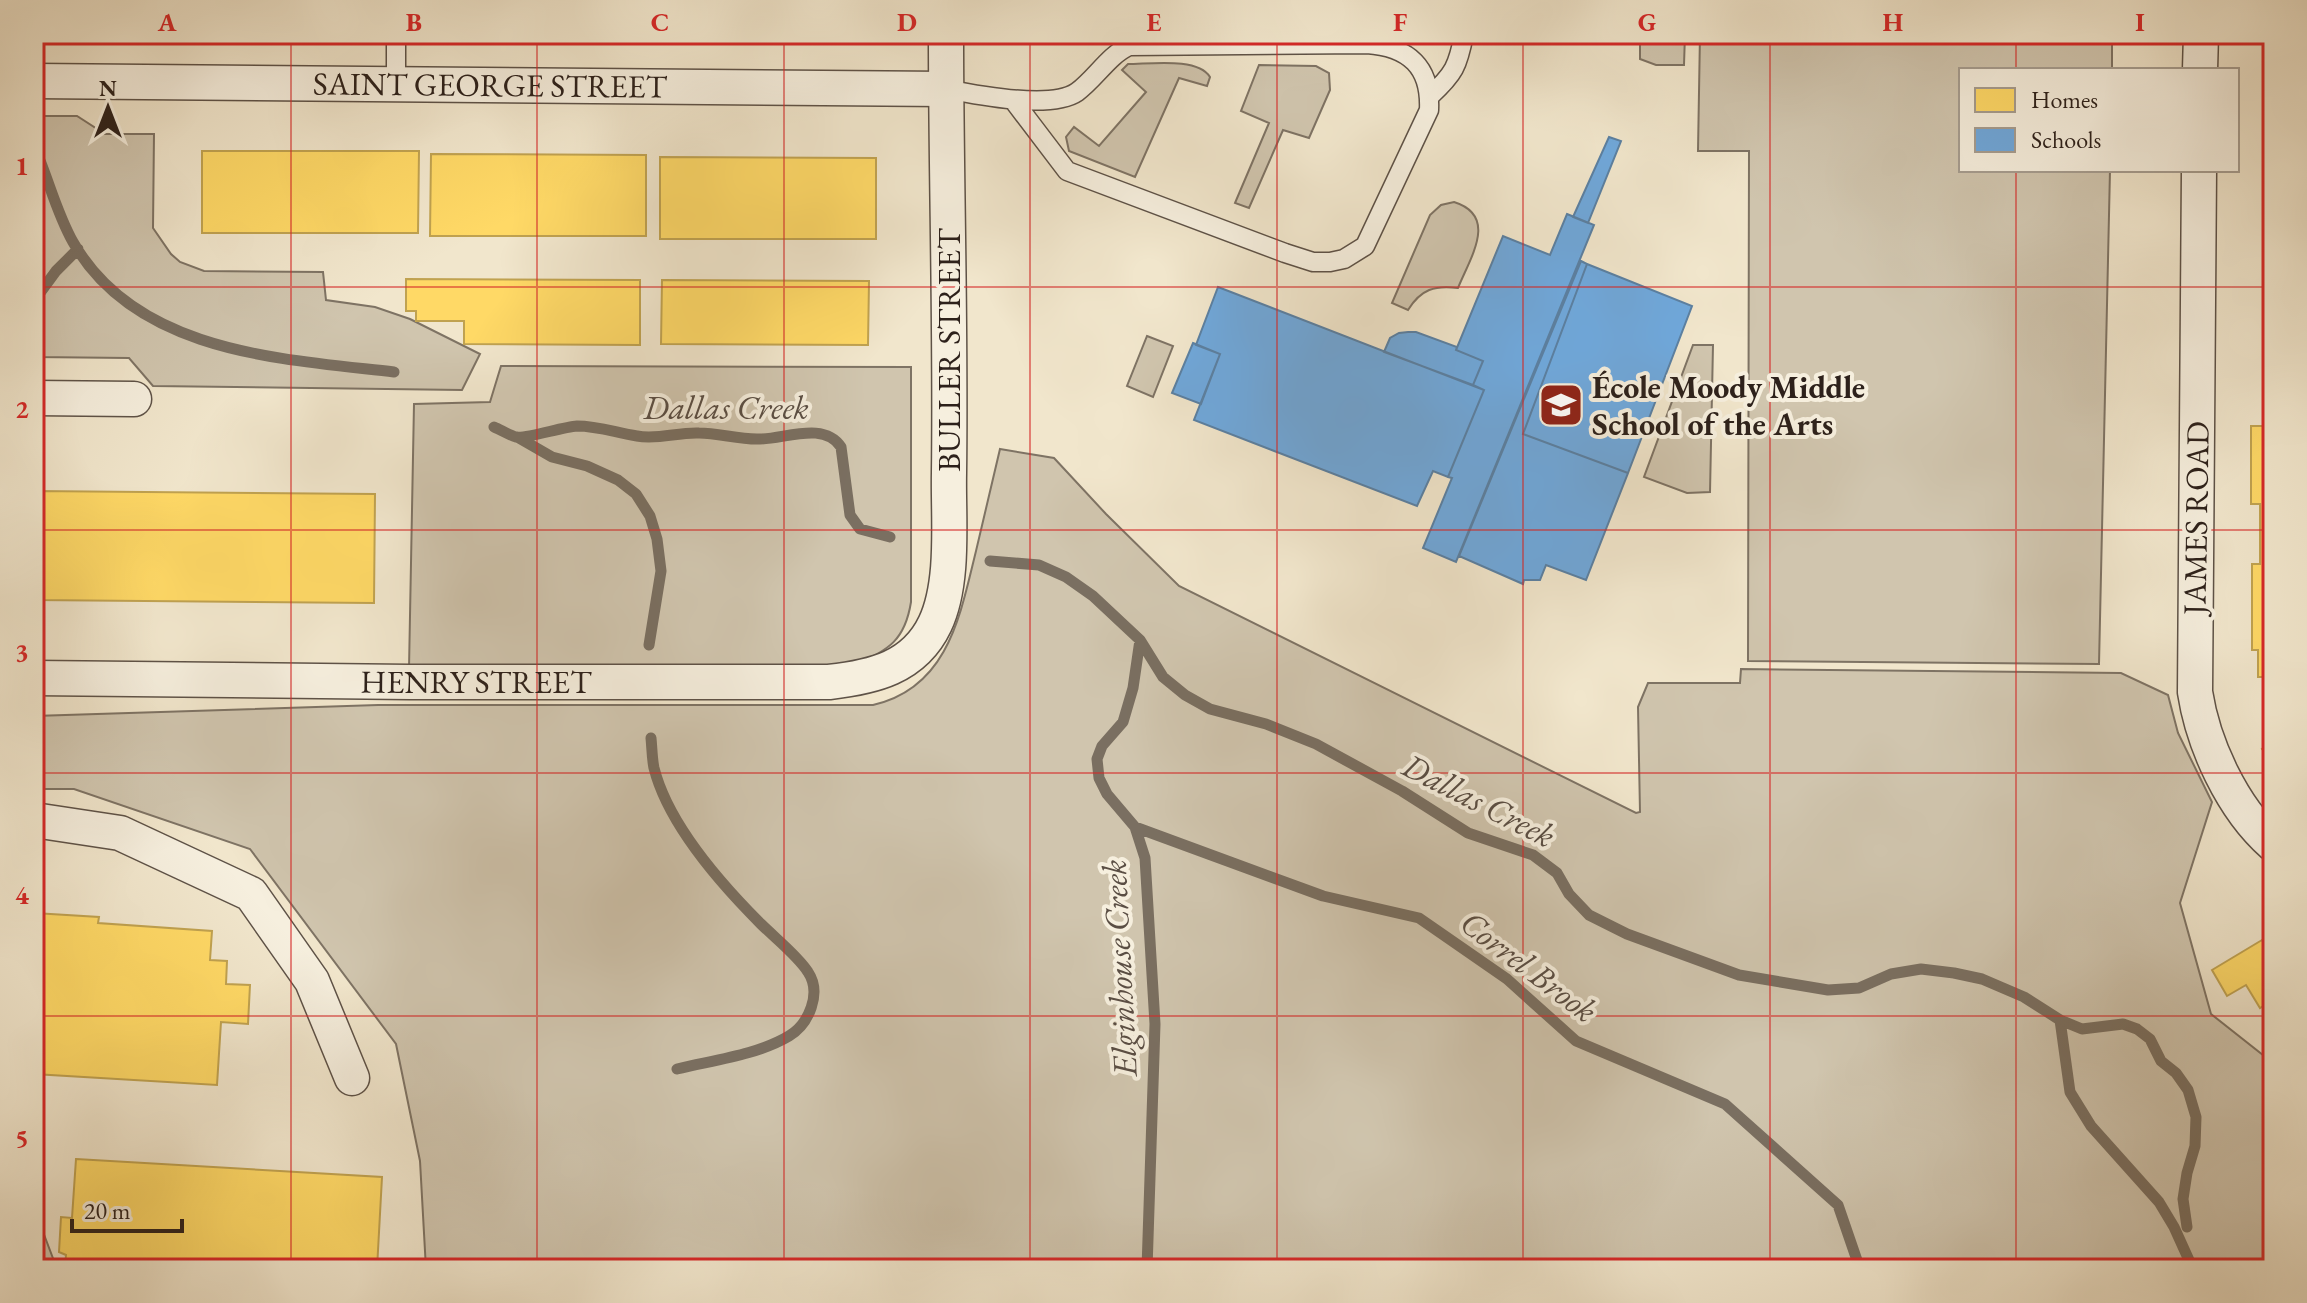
<svg xmlns="http://www.w3.org/2000/svg" width="2307" height="1303" font-family="'EB Garamond',serif">
<rect width="100%" height="100%" fill="#f1e6cc"/>
<filter id="stains"><feTurbulence type="fractalNoise" baseFrequency=".0025" numOctaves="4"/><feColorMatrix values="0 0 0 0 .2 0 0 0 0 .09 0 0 0 0 .02 0 0 0 .5 -.17"/></filter>
<radialGradient id="worn" r=".72"><stop offset=".6" stop-color="#630" stop-opacity="0"/><stop offset="1" stop-color="#630" stop-opacity=".3"/></radialGradient>
<path fill="#d0c5ae" stroke="#7e7364" stroke-width="2" d="M 1640,34 L 1685,34 L 1684,65 L 1656,65 L 1640,59 Z
M 1700,34 L 2112,34 L 2112,70 L 1961,70 L 1961,170 L 2110,170 L 2099,664 L 1748,661 L 1749,151 L 1698,151 Z
M 1128,64 C 1150,64 1198,57 1210,77 L 1207,86 L 1179,78 L 1135,177 L 1069,151 L 1066,137 L 1074,127 L 1099,146 L 1146,92 L 1122,70 Z
M 1259,65 L 1316,66 L 1329,73 L 1330,90 L 1309,138 L 1283,130 L 1249,208 L 1235,203 L 1269,123 L 1241,111 Z
M 34,116 L 77,116 L 105,134 L 154,134 L 153,228 L 171,254 L 180,262 L 204,271 L 323,272 L 326,300 L 375,307 L 410,319 L 480,354 L 462,390 L 153,386 L 129,358 L 34,357 Z
M 1454,202 C 1499,216 1470,258 1458,288 C 1435,285 1421,289 1408,310 L 1392,303 L 1430,215 L 1441,205 Z
M 1147,336 L 1173,346 L 1153,397 L 1127,386 Z
M 1693,345 L 1713,345 L 1710,492 L 1687,493 L 1644,477 Z
M 501,366 L 911,367 L 911,602 C 905,640 889,650 855,665 L 409,669 L 414,404 L 490,402 Z
M 1000,449 L 1054,458 L 1106,514 L 1179,586 L 1636,813 L 1640,812 L 1638,707 L 1648,683 L 1740,683 L 1741,669 L 2121,673 L 2168,695 L 2178,733 L 2212,802 L 2180,903 L 2211,1014 L 2273,1063 L 2273,1269 L 426,1269 L 420,1161 L 396,1044 L 250,849 L 74,789 L 34,789 L 34,716 L 378,705 L 873,705 C 948,688 960,616 976,551 C 984,517 992,483 1000,449 Z
M 34,1208 L 57,1269 L 34,1269 Z"/>
<path fill="#ffd966" stroke="#c0a250" stroke-width="2" d="M 202,151 L 419,151 L 418,233 L 202,233 Z
M 431,154 L 646,155 L 646,236 L 430,236 Z
M 660,157 L 876,158 L 876,239 L 660,239 Z
M 406,279 L 640,280 L 640,345 L 464,344 L 464,321 L 416,321 L 416,311 L 406,311 Z
M 662,280 L 869,281 L 868,345 L 661,344 Z
M 2251,426 L 2273,426 L 2273,677 L 2258,677 L 2258,650 L 2252,650 L 2252,564 L 2260,564 L 2260,504 L 2251,504 Z
M 34,491 L 375,494 L 374,603 L 34,600 Z
M 2273,740 L 2273,763 L 2262,749 Z
M 34,913 L 99,917 L 98,923 L 212,931 L 210,960 L 227,961 L 226,984 L 250,985 L 248,1024 L 221,1022 L 217,1085 L 34,1074 Z
M 2262,940 L 2273,958 L 2273,1000 L 2260,1008 L 2246,985 L 2227,996 L 2212,970 Z
M 76,1159 L 382,1177 L 377,1269 L 65,1268 L 66,1255 L 59,1252 L 61,1217 L 72,1218 Z"/>
<path fill="#6fa8dc" stroke="#5b80a2" stroke-width="2" d="M 1609,137 L 1621,141 L 1588,223 L 1573,217 Z
M 1567,214 L 1594,225 L 1456,562 L 1423,548 L 1452,478 L 1448,477 L 1484,390 L 1473,385 L 1483,361 L 1456,350 L 1503,236 L 1550,255 Z
M 1581,261 L 1587,264 L 1523,434 L 1628,473 L 1586,580 L 1546,565 L 1540,580 L 1524,580 L 1523,584 L 1459,556 Z
M 1587,264 L 1692,306 L 1628,473 L 1523,434 Z
M 1218,287 L 1484,390 L 1448,477 L 1433,471 L 1417,506 L 1194,420 L 1220,354 L 1196,345 Z
M 1408,332 L 1416,332 L 1457,347 L 1456,350 L 1483,361 L 1473,385 L 1384,352 L 1390,338 L 1399,333 Z
M 1193,343 L 1220,354 L 1201,404 L 1172,393 Z"/>
<g fill="none" stroke-linecap="round" stroke-linejoin="round">
<path stroke="#7a6f61" stroke-width="11" d="M 34,146 C 48,177 56,212 73,242 C 136,353 281,359 394,372
M 34,301 L 56,271 L 78,249
M 494,427 C 501,430 509,435 516,437 C 526,439 562,427 577,426 C 598,426 617,433 637,436 C 658,440 678,432 699,433 C 719,433 740,440 760,439 C 785,439 824,421 841,447 L 850,515 L 860,529 L 890,537
M 519,438 L 552,457 L 587,466 L 618,480 L 636,494 L 650,516 L 657,539 L 661,571 L 649,645
M 990,561 L 1039,565 L 1066,577 L 1093,596 L 1140,640 L 1163,677 L 1185,695 L 1210,709 L 1266,724 L 1316,744 L 1402,791 L 1468,833 L 1533,855 L 1557,873 L 1569,894 L 1589,915 L 1627,934 L 1739,975 L 1828,990 L 1859,988 L 1891,974 L 1921,969 L 1954,973 L 1982,979 L 2024,997 L 2060,1020 L 2082,1029 L 2123,1024 L 2137,1029 L 2150,1039 L 2161,1061 L 2176,1073 L 2188,1090 L 2196,1117 L 2195,1146 L 2187,1173 L 2183,1199 L 2187,1227
M 1140,640 L 1133,688 L 1123,722 L 1102,746 L 1097,759 L 1099,778 L 1107,794 L 1135,827 L 1145,858 L 1155,1024 L 1147,1269
M 651,738 C 652,748 652,759 654,768 C 668,824 721,884 761,924 C 775,938 798,956 808,972 C 822,993 809,1024 789,1036 C 757,1055 714,1060 677,1069
M 1135,827 L 1323,896 L 1419,918 L 1507,979 L 1576,1041 L 1725,1104 L 1838,1205 L 1860,1269
M 2060,1020 L 2070,1092 L 2091,1126 L 2159,1202 L 2174,1227 L 2193,1269"/>
<g stroke="#5e5247" stroke-width="21">
<path id="lane" d="M 396,86 L 396,34
M 946,89 C 976,95 1051,110 1077,92 C 1095,79 1109,55 1129,46 L 1367,44 C 1409,47 1431,67 1429,110 L 1365,246 L 1344,259 L 1330,262 L 1313,262 L 1285,253 L 1067,171 L 1013,100
M 1430,96 C 1454,74 1458,66 1464,34"/>
</g>
<g stroke="#5e5247" stroke-width="37">
<g id="street">
<path d="M 2200,70 L 2201,34"/>
<path id="s1" d="M 34,81 L 946,89"/>
<path d="M 2199,170 L 2195,692 C 2203,744 2232,808 2273,844"/>
<path d="M 34,398 L 134,399"/>
<path id="s2" d="M 34,678 L 410,682 L 829,682 C 873,677 914,668 935,624 C 955,582 948,518 949,473 C 951,327 946,180 946,34"/>
<path d="M 34,820 L 120,833 L 251,894 L 312,981 L 352,1078"/>
</g>
</g>
<use href="#lane" stroke="#f6efde" stroke-width="18"/>
<use href="#street" stroke="#f6efde" stroke-width="34"/>
</g>
<path fill="none" stroke="#d62828" stroke-width="2" stroke-opacity="0.55" d="M 291,34 L 291,1269M 537,34 L 537,1269M 784,34 L 784,1269M 1030,34 L 1030,1269M 1277,34 L 1277,1269M 1523,34 L 1523,1269M 1770,34 L 1770,1269M 2016,34 L 2016,70M 2016,170 L 2016,1269M 34,287 L 2273,287M 34,530 L 2273,530M 34,773 L 2273,773M 34,1016 L 2273,1016"/>
<defs>
<g id="school-square" transform="scale(2.3)"><rect x="-9" y="-9" width="18" height="18" rx="4" fill="#8f2418" stroke="#f6efde"/><path d="M0-5L7-2L0 1L-7-2ZM-4 1L0 2.5L4 1V4Q0 6-4 4Z" fill="#fff"/></g>
</defs>
<g fill-rule="evenodd">
<use href="#school-square" x="1561" y="405"/>
</g>
<g text-anchor="middle" dominant-baseline="central" stroke-width="8" stroke-linejoin="round" paint-order="stroke">
<g font-size="32" fill="#2d211b" stroke="#f6efde">
<text stroke="none"><textPath href="#s1" startOffset="456">SAINT GEORGE STREET</textPath></text>
<text transform="translate(949 350) rotate(-90)">BULLER STREET</text>
<text transform="translate(2196 518) rotate(-89)">JAMES ROAD</text>
<text stroke="none"><textPath href="#s2" startOffset="442">HENRY STREET</textPath></text>
</g>
<g font-size="32" font-weight="bold" fill="#2d211b" stroke="#f6efde" text-anchor="start">
<text x="1592" y="387">École Moody Middle<tspan x="1592" dy="37">School of the Arts</tspan></text>
</g>
<g font-size="34" font-style="italic" fill="#5a4e44" stroke="#f6efde">
<text x="726" y="407">Dallas Creek</text>
<text transform="translate(1479 800) rotate(27)">Dallas Creek</text>
<text transform="translate(1529 966) rotate(37)">Correl Brook</text>
<text transform="translate(1119 968) rotate(-93)">Elginhouse Creek</text>
</g>
</g>
<rect width="2307" height="1303" fill="none" stroke="#f1e6cc" stroke-width="88"/>
<rect x="1959" y="68" width="280" height="104" fill="#f6efde" stroke="#a69d90" stroke-width="2"/>
<rect x="1975" y="88" width="40" height="24" fill="#ffd966" stroke="#a69d90" stroke-width="2"/>
<text x="2031" y="108" font-size="24" fill="#2d211b">Homes</text>
<rect x="1975" y="128" width="40" height="24" fill="#6fa8dc" stroke="#a69d90" stroke-width="2"/>
<text x="2031" y="148" font-size="24" fill="#2d211b">Schools</text>
<g transform="translate(108 108)" stroke="#f6efde" stroke-width="6" paint-order="stroke">
<path d="M0-6L14 30L0 20L-14 30Z" fill="#2d211b"/>
<text y="-12" font-size="22" font-weight="bold" text-anchor="middle" fill="#2d211b">N</text>
</g>
<path d="M72 1219v12h110v-12" fill="none" stroke="#2d211b" stroke-width="4"/>
<text x="84" y="1219" font-size="24" fill="#2d211b" stroke="#f6efde" stroke-width="6" paint-order="stroke">20 m</text>
<rect x="44" y="44" width="2219" height="1215" fill="none" stroke="#d62828" stroke-width="3"/>
<g font-size="26" text-anchor="middle" font-weight="bold" fill="#d62828">
<text x="167" y="31">A</text>
<text x="414" y="31">B</text>
<text x="660" y="31">C</text>
<text x="907" y="31">D</text>
<text x="1154" y="31">E</text>
<text x="1400" y="31">F</text>
<text x="1647" y="31">G</text>
<text x="1893" y="31">H</text>
<text x="2140" y="31">I</text>
<text x="22" y="175">1</text>
<text x="22" y="418">2</text>
<text x="22" y="661">3</text>
<text x="22" y="904">4</text>
<text x="22" y="1147">5</text>
</g>
<rect width="100%" height="100%" filter="url(#stains)"/>
<rect width="100%" height="100%" fill="url(#worn)"/>
</svg>
